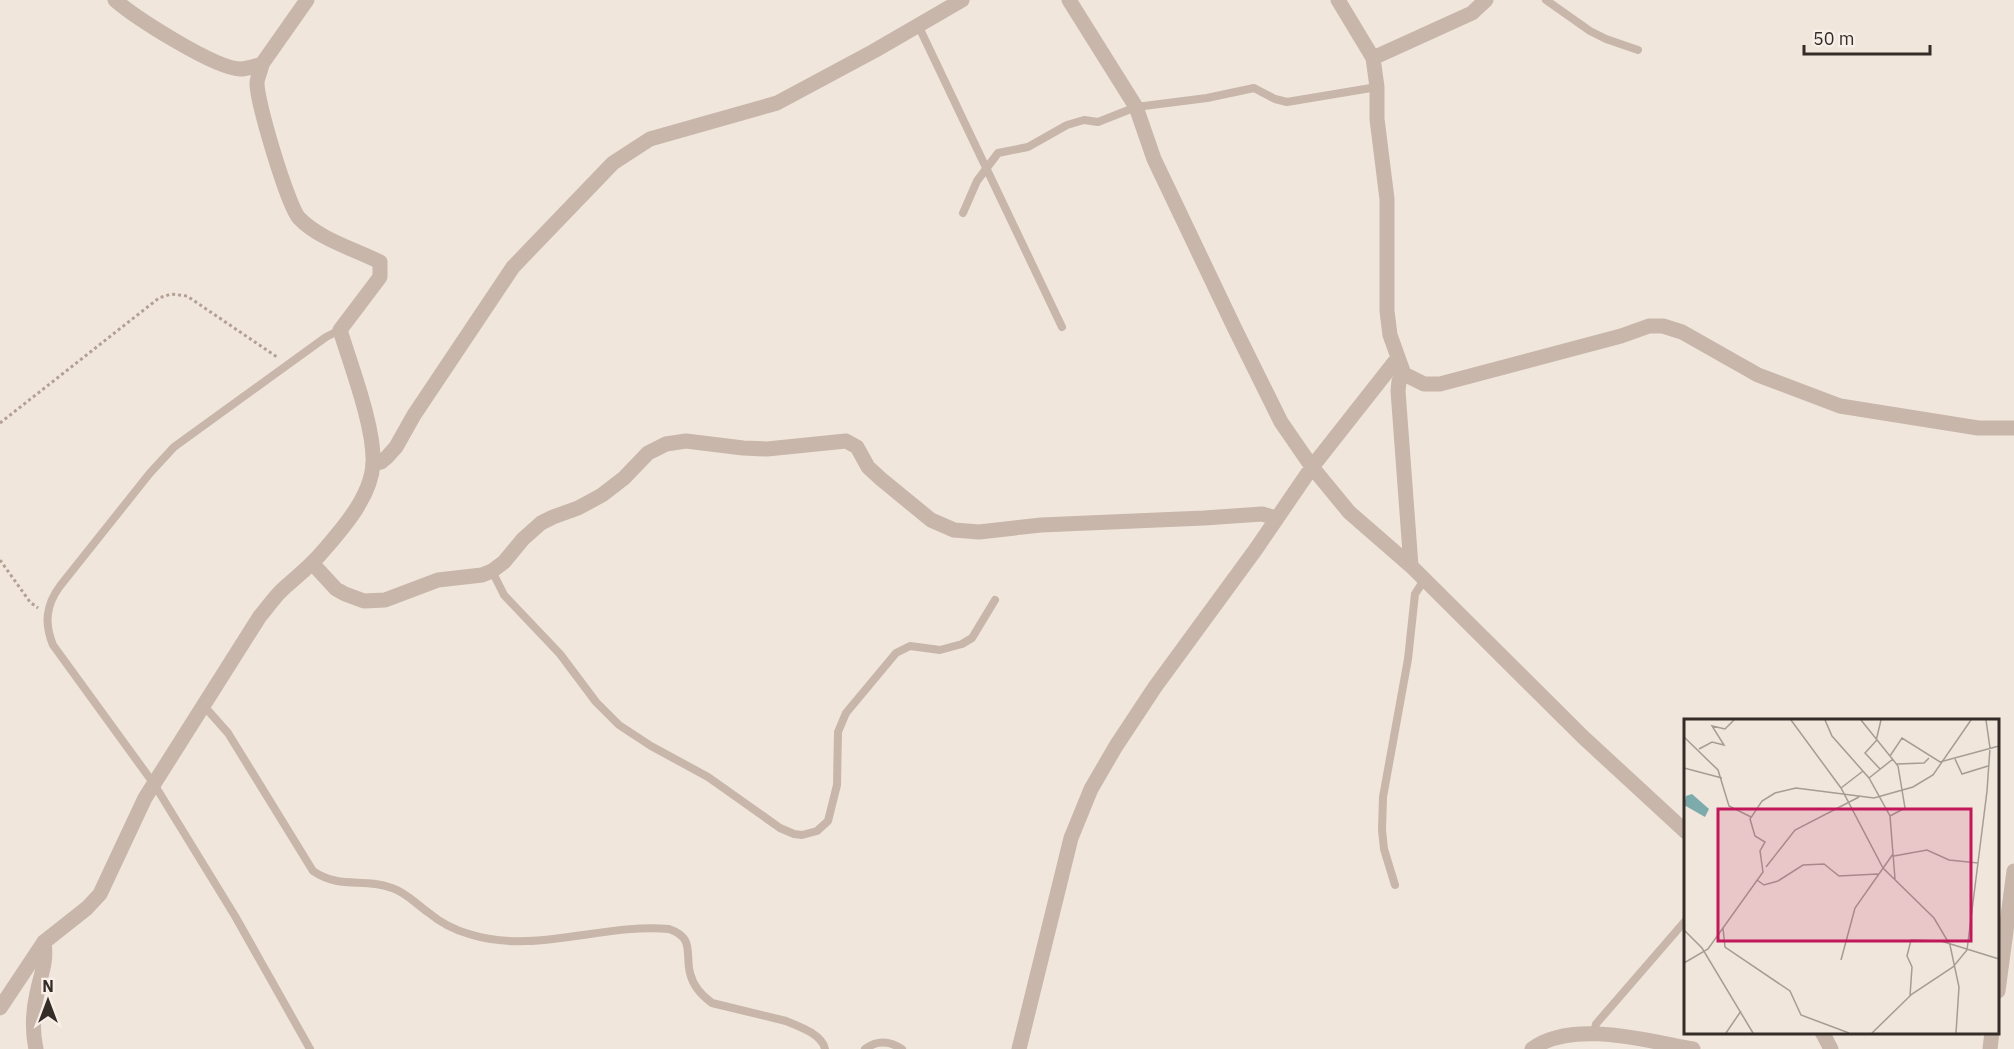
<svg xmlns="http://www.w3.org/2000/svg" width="2014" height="1049" font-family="'IBM Plex Sans',sans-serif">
<rect width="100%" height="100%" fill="#f0e6dc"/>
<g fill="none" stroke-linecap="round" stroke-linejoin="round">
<path stroke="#b3a093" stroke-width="3" stroke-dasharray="3 3" stroke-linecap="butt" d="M 0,423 L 159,298 L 171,294 L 187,296 L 277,357
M 0,560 L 30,602 L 38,608"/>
<path stroke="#c7b6a9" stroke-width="8" d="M 1546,0 L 1590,31 L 1606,39 L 1638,50
M 918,25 L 1062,327
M 963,213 L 977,181 L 998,153 L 1028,147 L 1067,125 L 1084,120 L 1098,122 L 1136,107 L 1207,98 L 1254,88 L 1275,99 L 1287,102 L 1377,87
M 492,571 L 504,595 L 560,654 L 596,702 L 619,725 L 651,746 L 708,777 L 780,828 L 794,834 L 802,835 L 817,831 L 828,821 L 837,785 L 838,732 L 846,713 L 896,653 L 910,646 L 940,650 L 962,644 L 972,638 L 995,600
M 204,706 L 228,733 L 313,871 C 341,890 363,877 392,888 C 407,893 416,904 429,913 C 441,923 455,930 469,934 C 535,955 602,923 669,929 C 695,938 685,953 690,973 C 693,986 701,995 712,1003 L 786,1021 C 798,1026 822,1034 825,1049
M 1395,885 L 1384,849 L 1382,830 L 1383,797 L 1408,659 L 1415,594 L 1424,580
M 1594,1034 L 1596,1024 L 1686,920
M 310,1049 L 235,916 L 154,784 L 53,645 C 44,623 46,605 60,586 L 150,473 L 174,447 L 326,337 L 340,330
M 865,1049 C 877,1040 890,1041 902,1049"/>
<path stroke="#c7b6a9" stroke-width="15" d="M 1069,0 L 1136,107 L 1154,159 L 1235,329 L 1281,422 L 1312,467 L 1349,512 L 1411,566 L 1583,737 L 1686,832
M 1338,0 L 1373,58 L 1377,87 L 1377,119 L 1387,199 L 1387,311 L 1390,335 L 1404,374 L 1424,384 L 1440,384 L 1621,336 L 1649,326 L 1663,326 L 1682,332 L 1758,375 L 1840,406 L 1978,428 L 2014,428
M 1373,58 L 1472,13 L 1486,0
M 262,64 L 307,0
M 1404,374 L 1399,381 L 1398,391 L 1411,566
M 373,464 L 381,462 L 387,457 L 396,447 L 414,415 L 513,267 L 613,163 L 650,139 L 777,103 L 874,51 L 962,0
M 312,563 L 336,589 L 345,594 L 364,601 L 385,600 L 438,580 L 482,575 L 492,571 L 504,562 L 523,539 L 541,523 L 553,517 L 578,508 L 602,495 L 624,478 L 648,453 L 666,444 L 686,441 L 743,448 L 767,449 L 846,441 L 857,447 L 868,467 L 881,479 L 931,520 L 954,530 L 979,532 L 1041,525 L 1204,518 L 1262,514 L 1276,518
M 1998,991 L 2014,871
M 1822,1032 L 1831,1049
M 36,1049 C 32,1031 33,1011 37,993 C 41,973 47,963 44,942
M 1019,1049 L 1071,838 L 1091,789 L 1116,746 L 1155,687 L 1256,549 L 1312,467 L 1397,359
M 1532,1049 C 1572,1019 1648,1041 1693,1049
M 1990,1049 L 1992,1032"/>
<path stroke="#c7b6a9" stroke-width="15" d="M 0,1008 L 44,942 L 87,908 L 100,894 L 145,798 L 260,616 C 267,608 273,599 281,591 C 295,578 311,566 324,550 C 344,527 371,496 373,464 C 375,428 351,366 340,330 L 380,277 L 380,262 C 354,249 319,239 299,218 C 288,206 256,100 257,82 C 258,76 261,70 262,64 C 256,66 247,69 240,69 C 214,68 136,18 115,0"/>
</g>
<g transform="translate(1684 719)">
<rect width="315" height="315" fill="#f0e6dc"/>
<path d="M 8,75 L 25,90 L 21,98 L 0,86 L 2,77 Z" fill="#7dabab"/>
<path fill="none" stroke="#a59c94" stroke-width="1.5" d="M 107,1 L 157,69 L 199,149 L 250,199 L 266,226 L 275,268 L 272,314M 141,1 L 148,17 L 185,59 L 206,97 L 211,160M 177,1 L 214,47 L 221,89 L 206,97M 0,18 L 34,51 L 45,87 L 67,98M 15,30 L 28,23 L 40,26 L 28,7 L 41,10 L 50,1M 206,37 L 218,19 L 256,43 L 315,27M 271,40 L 278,55 L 304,47M 213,45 L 240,44 L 245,39M 0,49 L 38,59M 196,50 L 181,34 L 192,22 L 197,1M 185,59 L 209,40M 157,69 L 179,52M 210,137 L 243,131 L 265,141 L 294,144M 82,148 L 111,111 L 175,78M 73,161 L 80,166 L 94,162 L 119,146 L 140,145 L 155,157 L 194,155M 39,209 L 41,228 L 106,272 L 117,296 L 165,314M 0,211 L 18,229 L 69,314M 157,241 L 171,189 L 209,135M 0,244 L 24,230 L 79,153 L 76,132 L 81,123 L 71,117 L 66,100 L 78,82 L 91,74 L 112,69 L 190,79 L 229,68 L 249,56 L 287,1M 226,277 L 228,248 L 223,237 L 227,221 L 257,222 L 315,240M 42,314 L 57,292M 188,314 L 228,275 L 269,248 L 283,231 L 303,72 L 306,29 L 302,1"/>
<path fill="#c2185b" fill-opacity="0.15" stroke="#c2185b" stroke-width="3" d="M 34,90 L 287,90 L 287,222 L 34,222 Z"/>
<rect width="315" height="315" fill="none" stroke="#352c28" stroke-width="3"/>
</g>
<g transform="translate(48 1001)" stroke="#f8f0e8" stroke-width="4.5" paint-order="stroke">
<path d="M0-4.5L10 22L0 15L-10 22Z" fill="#352c28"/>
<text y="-9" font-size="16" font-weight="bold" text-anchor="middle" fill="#352c28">N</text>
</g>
<path d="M1804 45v9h126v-9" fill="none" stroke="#352c28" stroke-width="3"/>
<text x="1813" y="45" font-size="18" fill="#352c28" stroke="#f8f0e8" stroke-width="4.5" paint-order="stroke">50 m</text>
</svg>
